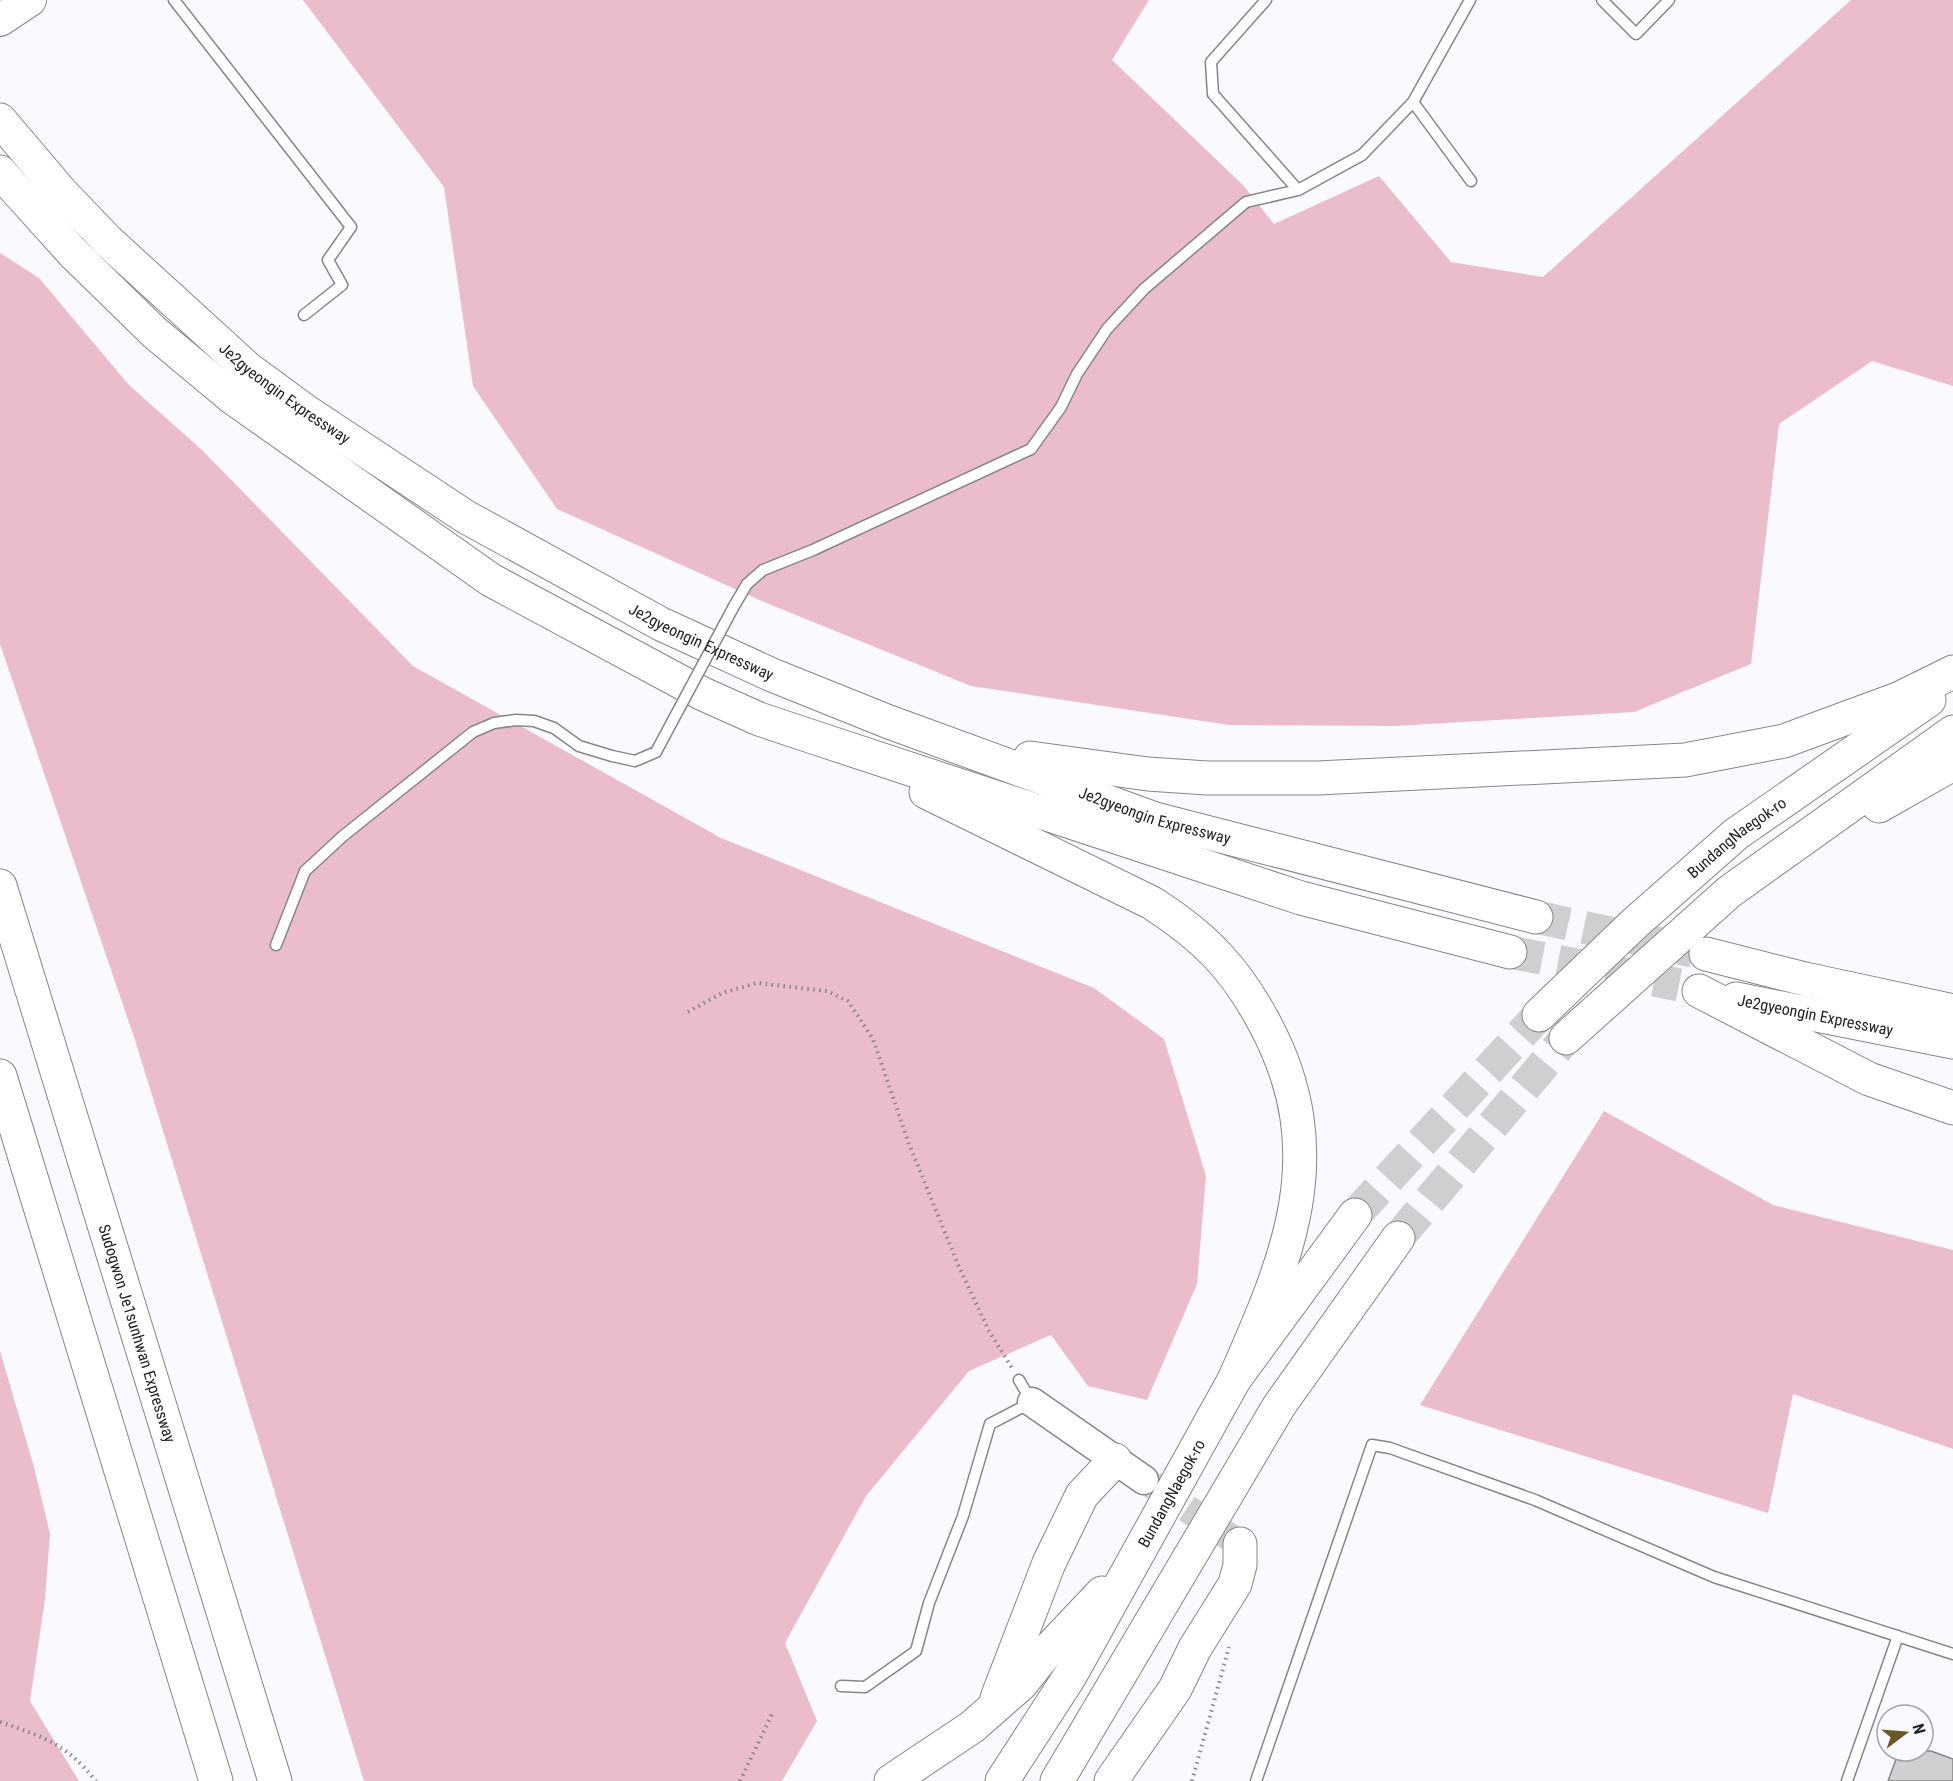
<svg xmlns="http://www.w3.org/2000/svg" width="1953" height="1781" font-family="'Roboto Condensed',sans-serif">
<rect width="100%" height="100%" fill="#fafafe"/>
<path fill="#ebbccc" d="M 303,0 L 1149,0 L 1112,60 L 1243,185 L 1274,224 L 1379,176 L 1451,262 L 1543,277 L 1851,0 L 1953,0 L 1953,386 L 1872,361 L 1779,424 L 1751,664 L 1634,712 L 1394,726 L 1229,725 L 971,686 L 764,602 L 557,509 L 473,386 L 444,187 Z
M 0,253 L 39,278 L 129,385 L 203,451 L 413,666 L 721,838 L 1094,988 L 1164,1039 L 1206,1176 L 1197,1284 L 1147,1400 L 1088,1386 L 1051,1335 L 969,1371 L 866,1496 L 785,1643 L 817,1721 L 782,1781 L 364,1781 L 135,1040 L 0,644 Z
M 1604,1111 L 1773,1205 L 1953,1250 L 1953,1449 L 1793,1394 L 1768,1513 L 1420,1405 Z
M 0,1351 L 34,1467 L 50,1534 L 45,1599 L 30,1701 L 79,1781 L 0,1781 Z"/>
<path fill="#d2cfd2" stroke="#888588" stroke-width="1.5" d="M 1899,1751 L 1931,1751 L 1953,1759 L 1953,1781 L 1888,1781 Z"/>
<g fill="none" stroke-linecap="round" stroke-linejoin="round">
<path stroke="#cfcfd2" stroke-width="28" stroke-dasharray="28 14" stroke-linecap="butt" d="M 1152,1485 L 1240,1544"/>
<path stroke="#cfcfd2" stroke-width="33" stroke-dasharray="33 16" stroke-linecap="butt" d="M 1536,917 L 1693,951
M 1510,952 L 1679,985
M 1355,1215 L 1539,1015
M 1398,1238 L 1566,1038"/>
<g stroke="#868588" stroke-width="13">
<path id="lane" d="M 174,0 L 351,227 L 328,260 L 342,285 L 304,315
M 1266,0 L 1211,62 L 1213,94 L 1298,190
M 1602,0 L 1636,34 L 1669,0
M 1413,102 L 1471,181
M 734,606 L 747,584 L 763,570 L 813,550 L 1031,449 L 1061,407 L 1077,374 L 1107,329 L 1144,289 L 1246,202 L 1298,190 L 1362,155 L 1413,102 L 1470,0
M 276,945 L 305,871 L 343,836 L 473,732 L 494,723 L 516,720 L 534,721 L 554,728 L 579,746 L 612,756 L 635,761 L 656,752
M 841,1686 L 865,1687 L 916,1651 L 929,1603 L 963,1516 L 990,1424 L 1032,1402 L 1019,1380
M 1256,1781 L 1372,1445 L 1390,1448 L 1535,1500 L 1714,1577 L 1953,1654
M 1847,1781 L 1898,1636"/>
</g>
<g stroke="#868588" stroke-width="31">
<path id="secondary" d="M 1032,1402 L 1144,1480"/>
</g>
<g stroke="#868588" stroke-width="34">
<path id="primary" d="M 0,20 L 30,0"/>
</g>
<g stroke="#868588" stroke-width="35">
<g id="highway">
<path id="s1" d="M 0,120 L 61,192 L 108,241 L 247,368 L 307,412 L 466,517 L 661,624 L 772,675 L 889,722 L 1155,819 L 1536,917"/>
<path d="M 0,172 L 74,254 L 155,333 L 233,398 L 491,580 L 703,694 L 759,719 L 819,739 L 1301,898 L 1510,952"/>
<path d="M 1030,758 L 1148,774 L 1207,778 L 1318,778 L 1685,760 L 1784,741 L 1898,699 L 1953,672"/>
<path d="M 926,792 L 1152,903 C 1205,937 1236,969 1265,1024 C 1334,1153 1288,1258 1234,1380"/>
<path d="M 1879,806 L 1953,764"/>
<path id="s2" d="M 0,886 L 275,1781"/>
<path d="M 1706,954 L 1805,979 L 1953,1011"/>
<path d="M 1699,991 L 1869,1079 L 1953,1108"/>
<path id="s3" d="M 1736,999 L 1953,1042"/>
<path id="s4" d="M 1539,1015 L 1635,923 L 1736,834 L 1929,700"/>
<path d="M 1566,1038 L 1729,892 L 1953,732"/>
<path d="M 0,1076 L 216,1781"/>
<path d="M 997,1698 L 1049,1563 L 1082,1495 L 1115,1460"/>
<path d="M 891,1781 L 972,1727 L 1021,1684 L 1049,1649 L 1102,1593"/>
<path id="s5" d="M 1002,1781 L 1070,1676 L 1234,1380 L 1355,1215"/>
<path d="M 1057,1781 L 1279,1406 L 1398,1238"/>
<path d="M 1111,1781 L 1175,1689 L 1195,1648 L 1235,1584 L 1240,1565 L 1240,1544"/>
</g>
</g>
<path stroke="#868688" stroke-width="4" stroke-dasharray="1.5 4.5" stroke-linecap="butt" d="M 688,1012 L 722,993 L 757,983 L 827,991 L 848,1001 L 873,1039 L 909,1144 L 959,1267 L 989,1331 L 1012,1368
M 0,1722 C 44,1737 65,1743 96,1781
M 740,1781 L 773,1712
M 1192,1781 L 1229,1647"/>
<use href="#lane" stroke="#fff" stroke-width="10"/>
<use href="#secondary" stroke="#fff" stroke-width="28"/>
<use href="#primary" stroke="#fff" stroke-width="32"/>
<use href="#highway" stroke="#fff" stroke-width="33"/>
<g stroke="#868588" stroke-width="13" stroke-linecap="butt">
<path id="lane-bridge" d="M 656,752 L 734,606"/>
</g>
<use href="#lane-bridge" stroke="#fff" stroke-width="10"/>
</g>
<g text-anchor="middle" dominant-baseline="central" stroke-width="6" stroke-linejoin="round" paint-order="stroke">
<g font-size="16" fill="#232324" stroke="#fafafe">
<text stroke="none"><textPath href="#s1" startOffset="396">Je2gyeongin Expressway</textPath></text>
<text stroke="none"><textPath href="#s1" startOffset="882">Je2gyeongin Expressway</textPath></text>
<text stroke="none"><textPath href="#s1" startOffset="1368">Je2gyeongin Expressway</textPath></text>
<text stroke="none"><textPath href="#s4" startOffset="266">BundangNaegok-ro</textPath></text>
<text stroke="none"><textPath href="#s3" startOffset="81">Je2gyeongin Expressway</textPath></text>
<text stroke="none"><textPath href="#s2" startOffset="468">Sudogwon Je1sunhwan Expressway</textPath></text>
<text stroke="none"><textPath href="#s5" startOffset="334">BundangNaegok-ro</textPath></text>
</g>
</g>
<g transform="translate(1905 1733) rotate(74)"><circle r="28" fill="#fafafe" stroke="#a4a4a7" stroke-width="1.5"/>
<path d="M0-4.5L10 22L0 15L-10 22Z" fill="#6c5827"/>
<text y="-9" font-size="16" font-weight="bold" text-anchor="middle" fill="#232324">N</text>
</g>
</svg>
